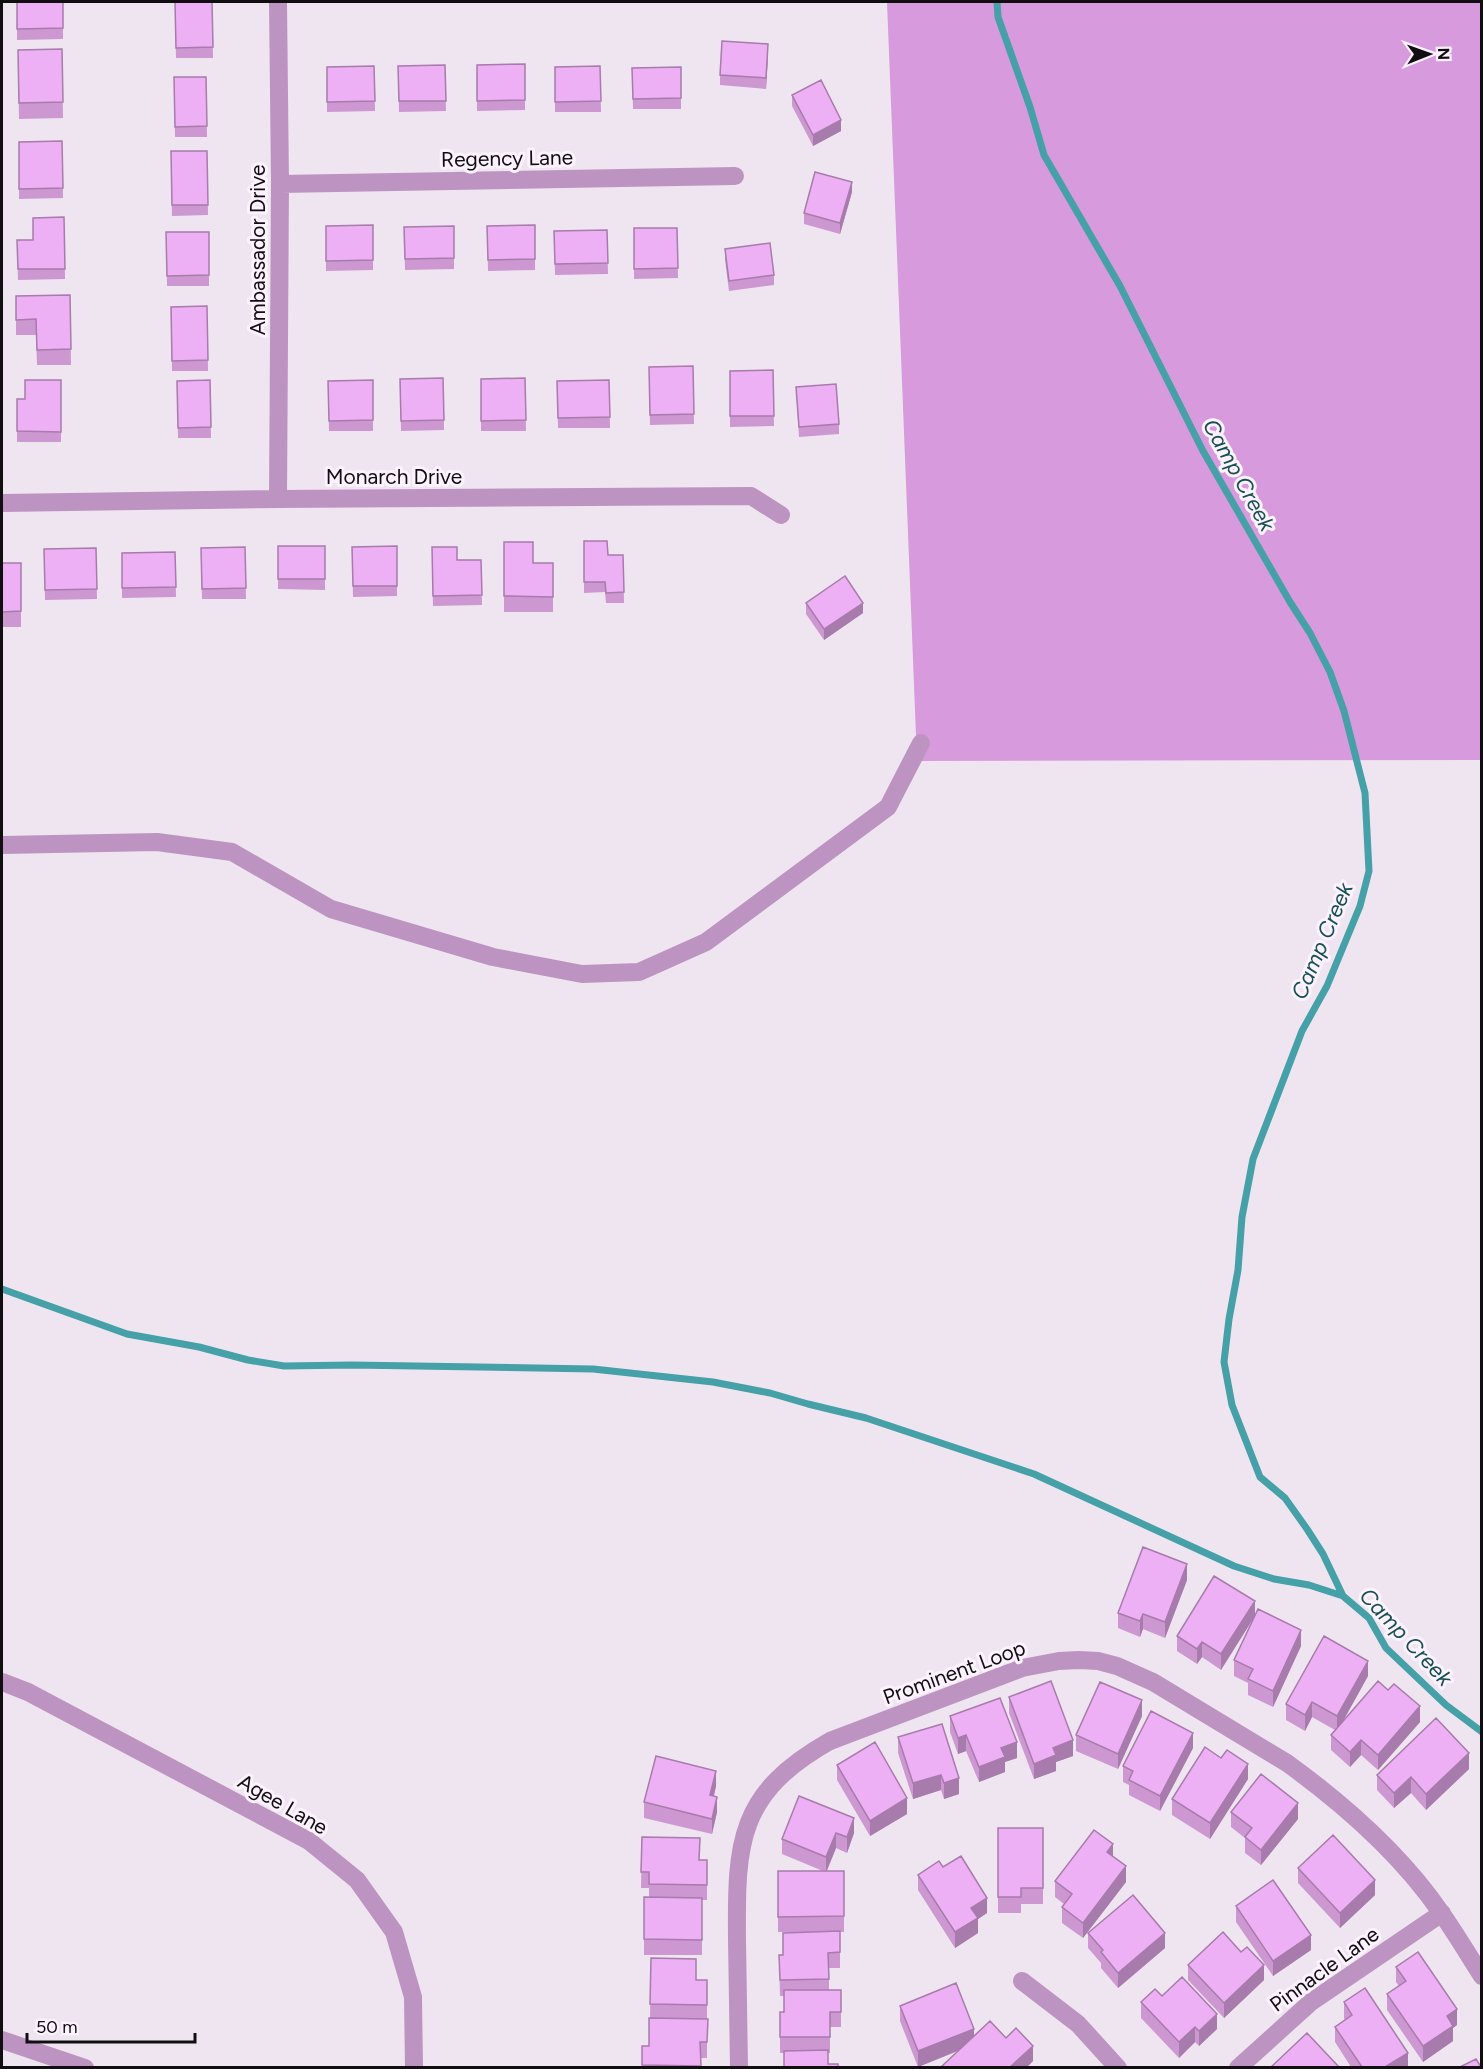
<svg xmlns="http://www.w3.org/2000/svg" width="1483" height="2069" font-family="Figtree,sans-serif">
<rect width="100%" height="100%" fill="#efe5f0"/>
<path fill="#d79add" d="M 887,2 L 1481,2 L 1481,760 L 917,761 Z"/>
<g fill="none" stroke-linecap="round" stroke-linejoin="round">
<path stroke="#45a0a7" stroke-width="7" d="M 997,2 L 998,17 L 1030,107 L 1044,155 L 1120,286 L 1203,451 L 1290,602 L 1310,633 L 1330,672 L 1344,711 L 1365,793 L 1369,871 L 1360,906 L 1327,986 L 1302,1031 L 1253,1159 L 1242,1217 L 1238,1270 L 1229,1319 L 1224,1362 L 1232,1405 L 1260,1477 L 1285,1498 L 1307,1529 L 1323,1554 L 1343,1596 L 1369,1618 L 1386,1648 L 1446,1705 L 1482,1732
M 2,1289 L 127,1334 L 199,1347 L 248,1360 L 284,1366 L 352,1365 L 593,1369 L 713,1382 L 770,1393 L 808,1404 L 866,1418 L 1034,1474 L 1234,1566 L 1274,1579 L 1309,1585 L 1343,1596"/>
<path stroke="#bd94c1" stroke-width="18" d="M 280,184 L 735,176
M 278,499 L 280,184 L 278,2
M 2,503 L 278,499 L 751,496 L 781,515
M 2,845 L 157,842 L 232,852 L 331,909 L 493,957 L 582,974 L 639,972 L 706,942 L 888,807 L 921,743
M 2,1682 L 28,1692 L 309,1841 L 357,1880 L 394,1932 L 413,1997 L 414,2068
M 1022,1981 L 1078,2024 L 1118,2068
M 2,2040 L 85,2068
M 739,2068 C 738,2025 738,1982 737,1939 C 736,1842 738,1793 830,1741 L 1022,1668 L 1059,1661 L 1079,1660 L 1098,1661 L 1117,1666 L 1153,1682 L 1287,1763 C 1345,1805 1401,1854 1442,1914 C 1456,1934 1469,1956 1482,1976
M 1238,2068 L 1311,2002 L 1442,1913"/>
</g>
<path fill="#cd97d2" d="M 17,2 L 63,2 L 63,39 L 17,40 Z
M 175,2 L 212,2 L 213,58 L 176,58 Z
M 62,49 L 63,118 L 19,119 L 18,50 Z
M 768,54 L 766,89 L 720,85 L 720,75 Z
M 525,64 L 525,110 L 477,111 L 477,65 Z
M 445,65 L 446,111 L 399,112 L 398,66 Z
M 374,66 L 375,111 L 327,112 L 327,67 Z
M 600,66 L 601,112 L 555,112 L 555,67 Z
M 681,67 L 681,109 L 633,109 L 632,68 Z
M 174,77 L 206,77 L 207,137 L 175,137 Z
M 792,95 L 841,131 L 813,146 L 792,106 Z
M 62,141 L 63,198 L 19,199 L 19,142 Z
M 171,151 L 207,151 L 208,215 L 172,216 Z
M 852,192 L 840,234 L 804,224 L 804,213 Z
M 64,217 L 65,279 L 18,280 L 17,240 L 33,240 Z
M 373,225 L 373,270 L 326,271 L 326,226 Z
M 535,225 L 535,270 L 488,271 L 487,226 Z
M 454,226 L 454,269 L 405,270 L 404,227 Z
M 634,228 L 677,228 L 678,278 L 634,279 Z
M 607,230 L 608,274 L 555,275 L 554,231 Z
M 166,232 L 209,232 L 209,286 L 167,286 Z
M 725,249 L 774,275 L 774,285 L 729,291 L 725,260 Z
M 70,295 L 71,365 L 37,365 L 36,335 L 16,335 L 16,296 Z
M 207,306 L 208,371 L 172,371 L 171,307 Z
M 693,366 L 694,424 L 650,425 L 649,367 Z
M 773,370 L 774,426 L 730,427 L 730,371 Z
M 443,378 L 444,430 L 401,431 L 400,379 Z
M 525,378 L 526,431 L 481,431 L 481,379 Z
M 61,380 L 61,442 L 17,442 L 17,399 L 25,399 Z
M 210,380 L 211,438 L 178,438 L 177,381 Z
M 373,380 L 373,431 L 329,431 L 328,381 Z
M 609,380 L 610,428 L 558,428 L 557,381 Z
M 796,387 L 839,424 L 839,434 L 799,437 Z
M 584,541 L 608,555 L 623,555 L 624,603 L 606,603 L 605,592 L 584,593 Z
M 504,542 L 533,563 L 553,563 L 553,612 L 504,612 Z
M 278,546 L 325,546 L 325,590 L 278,589 Z
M 397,546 L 397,596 L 353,597 L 352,547 Z
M 245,547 L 246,599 L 202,599 L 201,548 Z
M 432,547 L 457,560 L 481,560 L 482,605 L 433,606 Z
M 96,548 L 97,599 L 45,600 L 44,549 Z
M 175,552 L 176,597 L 122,598 L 122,553 Z
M 2,563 L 21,563 L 21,627 L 2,627 Z
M 806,603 L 863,613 L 824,640 L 806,614 Z
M 1187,1580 L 1165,1638 L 1143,1629 L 1140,1637 L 1118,1628 L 1118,1613 Z
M 1255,1601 L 1221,1670 L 1202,1657 L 1197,1664 L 1177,1651 L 1177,1636 Z
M 1301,1646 L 1273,1707 L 1248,1695 L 1248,1683 L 1234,1676 L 1234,1660 Z
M 1368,1676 L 1343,1721 L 1420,1722 L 1378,1770 L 1361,1755 L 1350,1767 L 1331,1750 L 1331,1735 L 1335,1730 L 1312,1717 L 1305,1731 L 1286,1720 L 1286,1704 Z
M 1009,1697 L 1073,1756 L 1056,1762 L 1056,1771 L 1034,1779 L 1009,1713 Z
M 950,1716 L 1017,1758 L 1005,1762 L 1005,1772 L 979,1782 L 966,1751 L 958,1754 L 950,1732 Z
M 1142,1716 L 1118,1769 L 1076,1751 L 1076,1735 Z
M 898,1737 L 959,1778 L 959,1794 L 944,1799 L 941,1790 L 913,1799 L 898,1753 Z
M 1193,1748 L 1160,1811 L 1129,1795 L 1129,1785 L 1123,1782 L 1123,1766 Z
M 1221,1758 L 1248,1779 L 1210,1839 L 1172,1815 L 1172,1799 Z
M 837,1765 L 907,1814 L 870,1836 L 837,1780 Z
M 1469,1769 L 1426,1810 L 1411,1793 L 1394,1808 L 1377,1790 L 1377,1775 Z
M 716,1786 L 714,1796 L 717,1812 L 712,1834 L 644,1818 L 644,1802 Z
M 799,1796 L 854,1833 L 847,1853 L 836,1848 L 827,1871 L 844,1871 L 844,1932 L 840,1932 L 840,1968 L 829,1968 L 829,1990 L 841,1990 L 841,2027 L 830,2027 L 830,2053 L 828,2053 L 828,2064 L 838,2067 L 784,2053 L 780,2053 L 780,2012 L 784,2012 L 784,1996 L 780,1996 L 779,1955 L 783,1955 L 815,1932 L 778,1932 L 778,1871 L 823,1871 L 782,1854 L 782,1839 Z
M 1231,1812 L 1298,1819 L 1261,1865 L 1245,1853 L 1245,1838 L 1231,1827 Z
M 998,1828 L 1043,1828 L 1043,1904 L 1021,1904 L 1021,1913 L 998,1913 Z
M 642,1837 L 699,1860 L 707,1860 L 707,1900 L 702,1900 L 702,1955 L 644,1955 L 644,1897 L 649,1897 L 649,1888 L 641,1888 Z
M 1113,1857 L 1126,1882 L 1083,1938 L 1062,1923 L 1062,1907 L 1064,1904 L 1055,1897 L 1055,1881 Z
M 943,1867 L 987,1913 L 978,1919 L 978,1933 L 955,1948 L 918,1890 L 918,1875 Z
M 1298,1868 L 1375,1895 L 1340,1928 L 1298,1883 Z
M 1236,1906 L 1311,1950 L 1273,1976 L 1236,1922 Z
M 1088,1933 L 1165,1948 L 1118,1988 L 1101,1968 L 1101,1963 L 1088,1948 Z
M 1241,1952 L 1264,1980 L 1224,2018 L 1188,1980 L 1188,1965 Z
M 651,1958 L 696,1980 L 707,1980 L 707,2058 L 700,2058 L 701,2067 L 642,2067 L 642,2046 L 649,2046 L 650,2018 Z
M 1396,1967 L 1457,2025 L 1453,2028 L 1453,2041 L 1423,2062 L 1387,2010 L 1387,1994 L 1399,1986 L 1396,1982 Z
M 1162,1996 L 1217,2029 L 1199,2046 L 1195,2042 L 1179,2058 L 1141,2018 L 1141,2002 Z
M 1344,2002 L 1408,2067 L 1351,2067 L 1335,2042 L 1335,2027 L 1345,2020 L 1344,2018 Z
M 900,2006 L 974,2036 L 1006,2038 L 1033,2061 L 1027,2067 L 941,2067 L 958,2051 L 918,2067 L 900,2021 Z"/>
<path fill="#a77bab" d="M 768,44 L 768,54 L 766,89 L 766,78 Z
M 841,120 L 841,131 L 813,146 L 813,135 Z
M 852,182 L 852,192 L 840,234 L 840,223 Z
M 863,603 L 863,613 L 824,640 L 824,629 Z
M 1187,1564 L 1187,1580 L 1165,1638 L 1165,1622 Z
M 1255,1601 L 1255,1616 L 1221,1670 L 1221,1654 Z
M 1143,1614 L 1143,1629 L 1140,1637 L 1140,1621 Z
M 1301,1630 L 1301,1646 L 1273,1707 L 1273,1691 Z
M 1202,1642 L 1202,1657 L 1197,1664 L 1197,1649 Z
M 1368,1661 L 1368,1676 L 1337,1732 L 1337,1716 Z
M 1142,1700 L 1142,1716 L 1118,1769 L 1118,1754 Z
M 1312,1702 L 1312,1717 L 1305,1731 L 1305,1715 Z
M 1420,1706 L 1420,1722 L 1378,1770 L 1378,1755 Z
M 1193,1733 L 1193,1748 L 1160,1811 L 1160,1796 Z
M 966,1735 L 966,1751 L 958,1754 L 958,1738 Z
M 1073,1740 L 1073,1756 L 1056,1762 L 1056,1771 L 1034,1779 L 1034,1764 L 1053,1748 Z
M 1361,1740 L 1361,1755 L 1350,1767 L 1350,1752 Z
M 1017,1742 L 1017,1758 L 1005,1762 L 1005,1772 L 979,1782 L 979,1767 L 1001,1748 Z
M 1469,1753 L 1469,1769 L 1426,1810 L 1426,1794 Z
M 1248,1764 L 1248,1779 L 1210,1839 L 1210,1823 Z
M 716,1771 L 716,1786 L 710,1811 L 710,1795 Z
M 941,1775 L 941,1790 L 913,1799 L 913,1783 Z
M 1411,1777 L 1411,1793 L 1394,1808 L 1394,1793 Z
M 959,1778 L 959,1794 L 944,1799 L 944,1783 Z
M 717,1797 L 717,1812 L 712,1834 L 712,1819 Z
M 907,1798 L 907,1814 L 870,1836 L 870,1821 Z
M 1298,1803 L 1298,1819 L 1261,1865 L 1261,1850 Z
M 854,1818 L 854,1833 L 847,1853 L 847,1837 Z
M 836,1833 L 836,1848 L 826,1872 L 826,1857 Z
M 1113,1844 L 1113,1860 L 1107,1852 Z
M 1126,1866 L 1126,1882 L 1083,1938 L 1083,1923 Z
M 1375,1880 L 1375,1895 L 1340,1928 L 1340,1913 Z
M 987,1898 L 987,1913 L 978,1919 L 978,1933 L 955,1948 L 955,1932 L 971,1908 Z
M 1165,1933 L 1165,1948 L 1118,1988 L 1118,1973 Z
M 1311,1935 L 1311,1950 L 1273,1976 L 1273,1961 Z
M 1264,1965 L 1264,1980 L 1224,2018 L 1224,2003 Z
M 1457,2009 L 1457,2025 L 1453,2028 L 1453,2041 L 1423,2062 L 1423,2046 L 1447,2016 Z
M 1217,2014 L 1217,2029 L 1199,2046 L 1199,2031 Z
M 1195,2027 L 1195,2042 L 1179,2058 L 1179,2042 Z
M 974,2029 L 974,2044 L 918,2067 L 918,2051 Z
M 1033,2046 L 1033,2061 L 1027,2067 L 1010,2067 Z
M 1408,2053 L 1408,2067 L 1385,2067 Z"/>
<path fill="#eeb0f4" stroke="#a77bab" stroke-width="1.5" d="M 17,2 L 63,2 L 63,28 L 17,29 Z
M 175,2 L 212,2 L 213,47 L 176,48 Z
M 722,41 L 768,44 L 766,78 L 720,75 Z
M 62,49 L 63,102 L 19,103 L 18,50 Z
M 525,64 L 525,100 L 477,101 L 477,65 Z
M 445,65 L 446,101 L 399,101 L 398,66 Z
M 374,66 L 375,101 L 327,102 L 327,67 Z
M 600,66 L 601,101 L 555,102 L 555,67 Z
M 681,67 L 681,98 L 633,99 L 632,68 Z
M 174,77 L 206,77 L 207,126 L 175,127 Z
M 821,80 L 841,120 L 813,135 L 792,95 Z
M 62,141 L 63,188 L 19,189 L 19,142 Z
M 171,151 L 207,151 L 208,205 L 172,205 Z
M 815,172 L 852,182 L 840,223 L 804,213 Z
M 64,217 L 65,269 L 18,269 L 17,240 L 33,240 L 33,218 Z
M 373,225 L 373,260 L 326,261 L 326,226 Z
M 535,225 L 535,259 L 488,260 L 487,226 Z
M 454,226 L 454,258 L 405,259 L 404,227 Z
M 634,228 L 677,228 L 678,268 L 634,269 Z
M 607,230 L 608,263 L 555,264 L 554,231 Z
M 166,232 L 209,232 L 209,275 L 167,276 Z
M 770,243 L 774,275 L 729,281 L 725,249 Z
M 70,295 L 71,349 L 37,350 L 36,319 L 16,320 L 16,296 Z
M 207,306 L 208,360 L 172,361 L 171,307 Z
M 693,366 L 694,414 L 650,415 L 649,367 Z
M 773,370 L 774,416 L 730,416 L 730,371 Z
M 443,378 L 444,420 L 401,421 L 400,379 Z
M 525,378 L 526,420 L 481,421 L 481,379 Z
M 25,380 L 61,380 L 61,432 L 17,431 L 17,399 L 25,399 Z
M 210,380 L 211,427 L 178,428 L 177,381 Z
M 373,380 L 373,420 L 329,421 L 328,381 Z
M 609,380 L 610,417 L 558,418 L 557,381 Z
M 836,384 L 839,424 L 799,427 L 796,387 Z
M 584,541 L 607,541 L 608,555 L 623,555 L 624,592 L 606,593 L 605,582 L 584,582 Z
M 504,542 L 533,542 L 533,563 L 553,563 L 553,597 L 504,596 Z
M 278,546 L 325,546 L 325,579 L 278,579 Z
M 397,546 L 397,586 L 353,586 L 352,547 Z
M 245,547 L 246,588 L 202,589 L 201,548 Z
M 432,547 L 457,547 L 457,560 L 481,560 L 482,595 L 433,596 Z
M 96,548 L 97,589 L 45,590 L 44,549 Z
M 175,552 L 176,587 L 122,588 L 122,553 Z
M 2,563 L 21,563 L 21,611 L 2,612 Z
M 845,576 L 863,603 L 824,629 L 806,603 Z
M 1143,1547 L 1187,1564 L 1165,1622 L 1143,1614 L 1140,1621 L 1118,1613 Z
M 1214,1576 L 1255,1601 L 1221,1654 L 1202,1642 L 1197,1649 L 1177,1636 Z
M 1258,1609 L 1301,1630 L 1273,1691 L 1248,1679 L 1253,1669 L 1234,1660 Z
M 1324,1636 L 1368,1661 L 1337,1716 L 1312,1702 L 1305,1715 L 1286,1704 Z
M 1051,1681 L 1073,1740 L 1053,1748 L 1056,1755 L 1034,1764 L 1009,1697 Z
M 1378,1681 L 1388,1690 L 1394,1684 L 1420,1706 L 1378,1755 L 1361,1740 L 1350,1752 L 1331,1735 Z
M 1100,1682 L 1142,1700 L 1118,1754 L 1076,1735 Z
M 1000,1698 L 1017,1742 L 1001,1748 L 1005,1757 L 979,1767 L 966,1735 L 958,1738 L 950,1716 Z
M 1151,1711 L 1193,1733 L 1160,1796 L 1129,1780 L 1133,1771 L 1123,1766 Z
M 1436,1718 L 1469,1753 L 1426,1794 L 1411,1777 L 1394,1793 L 1377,1775 Z
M 942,1724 L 959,1778 L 944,1783 L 941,1775 L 913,1783 L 898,1737 Z
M 875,1742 L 907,1798 L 870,1821 L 837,1765 Z
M 1205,1747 L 1221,1758 L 1227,1750 L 1248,1764 L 1210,1823 L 1172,1799 Z
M 656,1756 L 716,1771 L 710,1795 L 717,1797 L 712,1819 L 644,1802 Z
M 1261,1774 L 1298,1803 L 1261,1850 L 1245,1837 L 1252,1828 L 1231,1812 Z
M 799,1796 L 854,1818 L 847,1837 L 836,1833 L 826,1857 L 782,1839 Z
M 998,1828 L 1043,1828 L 1043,1888 L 1021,1888 L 1021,1897 L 998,1897 Z
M 1094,1830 L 1113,1844 L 1107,1852 L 1126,1866 L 1083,1923 L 1062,1907 L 1072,1894 L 1055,1881 Z
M 1333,1835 L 1375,1880 L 1340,1913 L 1298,1868 Z
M 642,1837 L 700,1838 L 699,1860 L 707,1860 L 707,1885 L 649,1884 L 649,1872 L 641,1872 Z
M 961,1856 L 987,1898 L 971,1908 L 978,1918 L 955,1932 L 918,1875 L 939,1861 L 943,1867 Z
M 778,1871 L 844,1871 L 844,1916 L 778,1917 Z
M 1273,1880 L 1311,1935 L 1273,1961 L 1236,1906 Z
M 1133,1895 L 1165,1933 L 1118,1973 L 1101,1952 L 1103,1950 L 1088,1933 Z
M 644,1897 L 702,1898 L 702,1940 L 644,1939 Z
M 840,1931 L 840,1952 L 828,1953 L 829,1979 L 780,1980 L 779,1955 L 783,1955 L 783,1933 Z
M 1223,1932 L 1241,1952 L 1247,1947 L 1264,1965 L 1224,2003 L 1188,1965 Z
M 1418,1952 L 1457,2009 L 1447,2016 L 1453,2026 L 1423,2046 L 1387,1994 L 1406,1981 L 1396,1967 Z
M 651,1958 L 696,1959 L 696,1980 L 707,1980 L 707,2005 L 650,2004 Z
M 1182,1977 L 1217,2014 L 1199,2031 L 1195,2027 L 1179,2042 L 1141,2002 L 1155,1989 L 1162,1996 Z
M 956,1983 L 974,2029 L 918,2051 L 900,2006 Z
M 1365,1988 L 1408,2053 L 1385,2067 L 1362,2067 L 1335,2027 L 1352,2015 L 1344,2002 Z
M 784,1990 L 841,1990 L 841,2012 L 830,2012 L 830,2037 L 780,2037 L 780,2012 L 784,2012 Z
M 649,2018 L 708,2019 L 707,2042 L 700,2042 L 701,2066 L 642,2065 L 642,2046 L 649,2046 Z
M 990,2021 L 1006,2038 L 1016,2028 L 1033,2046 L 1010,2067 L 941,2067 Z
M 1307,2033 L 1339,2067 L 1271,2067 Z
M 828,2050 L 828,2064 L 838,2064 L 838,2067 L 784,2067 L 784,2051 Z
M 1476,2059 L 1481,2067 L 1460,2067 Z"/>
<g text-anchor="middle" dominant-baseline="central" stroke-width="6" stroke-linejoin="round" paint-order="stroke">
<g font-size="21" fill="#110e11" stroke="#fcf2fd">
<text transform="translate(507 158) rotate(-1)">Regency Lane</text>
<text transform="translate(257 250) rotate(-90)">Ambassador Drive</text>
<text x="394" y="476">Monarch Drive</text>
<text transform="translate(954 1672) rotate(-20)">Prominent Loop</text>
<text transform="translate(283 1804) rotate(30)">Agee Lane</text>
<text transform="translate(1324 1969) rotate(-36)">Pinnacle Lane</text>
</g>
<g font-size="22" font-style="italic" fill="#165053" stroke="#fcf2fd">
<text transform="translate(1239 475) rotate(61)">Camp Creek</text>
<text transform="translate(1322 941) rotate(-67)">Camp Creek</text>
<text transform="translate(1406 1637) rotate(47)">Camp Creek</text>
</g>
</g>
<rect width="1483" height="2069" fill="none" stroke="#110e11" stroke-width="6"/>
<g transform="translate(1429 54) rotate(89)" stroke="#fcf2fd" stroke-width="4.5" paint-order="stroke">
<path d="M0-4.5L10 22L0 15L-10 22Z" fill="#110e11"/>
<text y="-9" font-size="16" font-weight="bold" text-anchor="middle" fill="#110e11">N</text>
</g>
<path d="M27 2033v9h168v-9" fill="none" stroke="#110e11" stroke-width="3"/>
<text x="36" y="2033" font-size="18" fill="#110e11" stroke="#fcf2fd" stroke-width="4.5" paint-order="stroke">50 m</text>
</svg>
